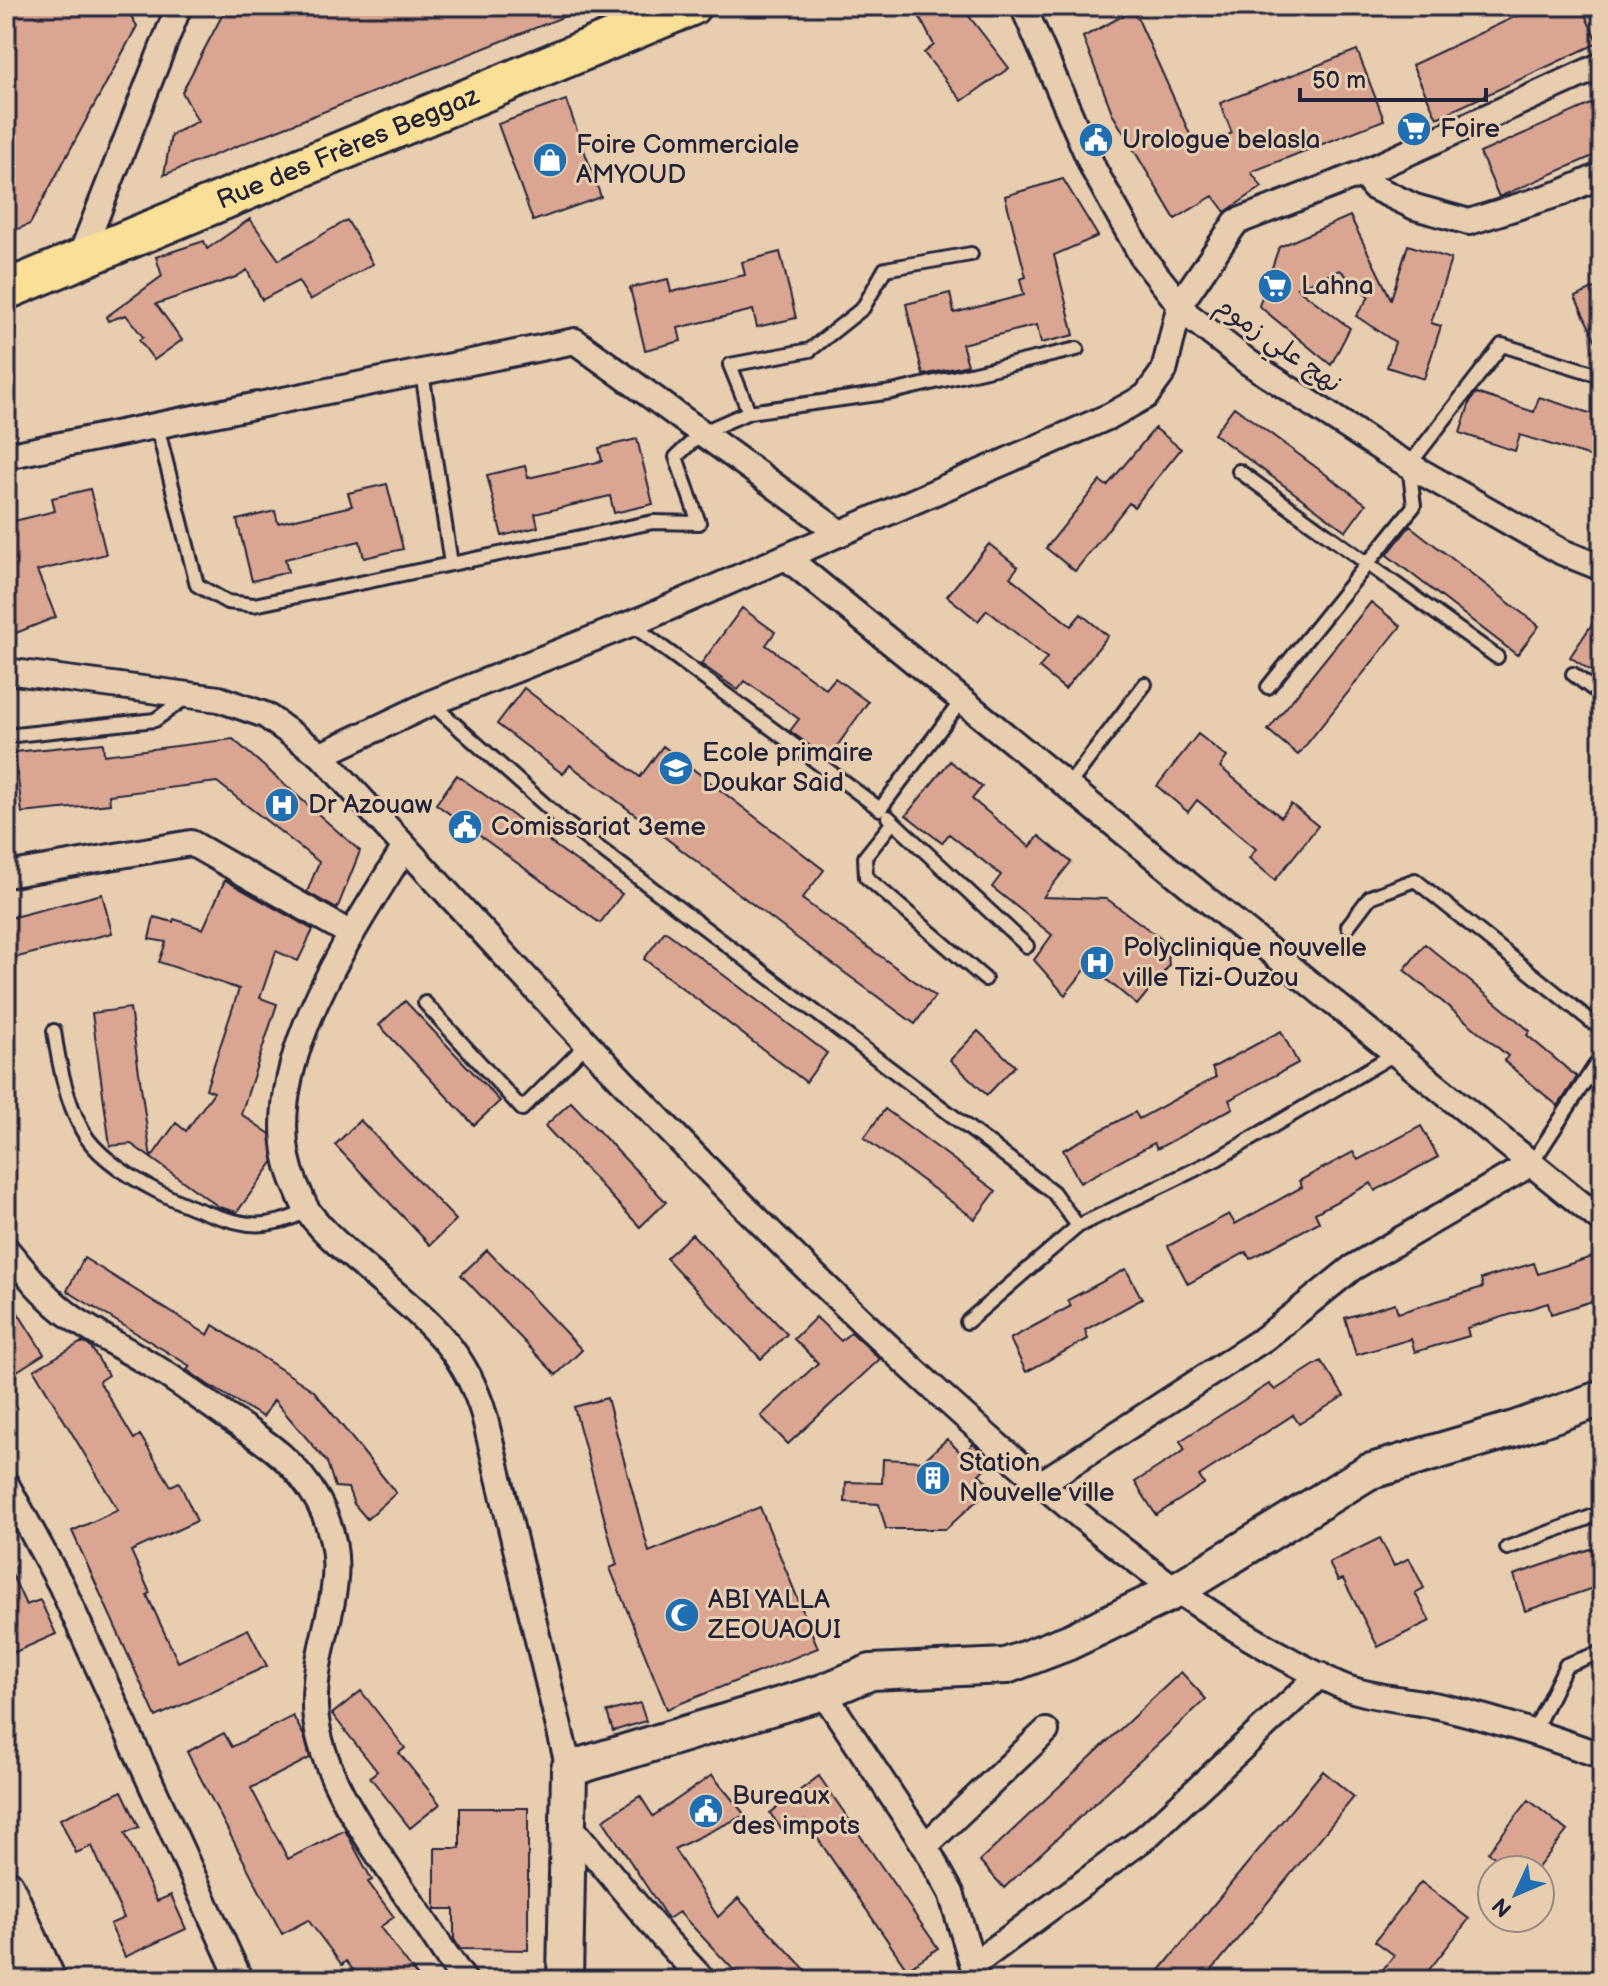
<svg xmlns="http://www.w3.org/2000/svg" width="1608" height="1986" font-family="'Balsamiq Sans','Playpen Sans Arabic',sans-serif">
<rect width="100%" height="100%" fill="#e8ceaf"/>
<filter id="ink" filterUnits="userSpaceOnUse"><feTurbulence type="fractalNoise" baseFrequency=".0125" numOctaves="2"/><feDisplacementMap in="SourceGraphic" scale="16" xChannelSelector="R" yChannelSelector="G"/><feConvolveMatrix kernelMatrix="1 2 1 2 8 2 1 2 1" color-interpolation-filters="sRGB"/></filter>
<g filter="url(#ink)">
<path fill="#dba691" stroke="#22223b" stroke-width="2" d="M 6,6 L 125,6 L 137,26 L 30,224 L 6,234 Z
M 227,6 L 588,6 L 588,7 L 164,175 L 171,135 L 198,121 L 182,92 Z
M 914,6 L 961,6 L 1009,68 L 962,101 L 924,53 L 934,45 Z
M 1538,6 L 1581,6 L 1598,43 L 1437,118 L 1412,65 Z
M 1134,10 L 1197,150 L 1232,133 L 1220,103 L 1357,50 L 1384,120 L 1251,172 L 1262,187 L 1225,212 L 1213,196 L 1175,219 L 1113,115 L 1083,37 Z
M 1602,99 L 1602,152 L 1499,197 L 1480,153 Z
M 566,100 L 601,197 L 533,221 L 498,124 Z
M 1063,179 L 1098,236 L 1054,255 L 1074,335 L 1041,343 L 1037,325 L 962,344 L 968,365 L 923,375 L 906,304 L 950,293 L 954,313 L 1024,295 L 1020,279 L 1026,277 L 1005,196 Z
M 1350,216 L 1391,299 L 1408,245 L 1451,259 L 1431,323 L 1441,326 L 1424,379 L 1387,367 L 1395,342 L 1356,316 L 1369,297 L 1340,270 L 1297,288 L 1350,328 L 1331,365 L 1259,306 L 1279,247 Z
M 250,219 L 279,260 L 347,220 L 373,264 L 310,300 L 298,281 L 262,300 L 247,270 L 236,277 L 156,304 L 182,340 L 154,360 L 139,340 L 143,337 L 126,315 L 108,321 L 106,317 L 162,276 L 156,257 L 204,241 L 207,249 Z
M 780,252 L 796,318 L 757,327 L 753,310 L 678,328 L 681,341 L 645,350 L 630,288 L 668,279 L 671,292 L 745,275 L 742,262 Z
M 1602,285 L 1602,354 L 1575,297 Z
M 1476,393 L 1534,412 L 1539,397 L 1602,417 L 1591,457 L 1520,435 L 1515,451 L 1460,433 L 1470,402 Z
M 1234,407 L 1366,504 L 1346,531 L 1214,434 Z
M 1155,428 L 1181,449 L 1134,507 L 1129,503 L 1075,571 L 1046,548 L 1100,481 L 1107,486 Z
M 637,439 L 653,504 L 614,513 L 610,496 L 535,514 L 538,527 L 502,536 L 487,475 L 525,466 L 528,478 L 602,461 L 599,448 Z
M 387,484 L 403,549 L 364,558 L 360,541 L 285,559 L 288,572 L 252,581 L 237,520 L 275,511 L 278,523 L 352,506 L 348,493 Z
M 90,489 L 106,554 L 37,571 L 56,617 L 6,637 L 6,523 L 55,511 L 52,498 Z
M 1410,526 L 1539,626 L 1517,655 L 1387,555 Z
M 989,544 L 1018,567 L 1010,577 L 1071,626 L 1081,614 L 1108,636 L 1065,689 L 1039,668 L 1047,658 L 987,610 L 978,621 L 947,596 Z
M 1371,602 L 1401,626 L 1298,755 L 1268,730 Z
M 742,608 L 775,632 L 766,645 L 826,689 L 835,678 L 868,702 L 828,759 L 790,731 L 799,719 L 745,681 L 738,690 L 701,664 Z
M 1602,609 L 1602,678 L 1570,657 Z
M 524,688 L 640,777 L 663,746 L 824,870 L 802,899 L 935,996 L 915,1024 L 793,935 L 570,765 L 563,774 L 497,724 Z
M 1198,734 L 1227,757 L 1220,767 L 1281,817 L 1291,804 L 1318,826 L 1275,880 L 1249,858 L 1256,849 L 1197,800 L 1188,812 L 1157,786 Z
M 233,739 L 360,851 L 337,909 L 307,892 L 319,862 L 217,782 L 109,795 L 110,804 L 22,813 L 15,752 L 103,743 L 104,755 Z
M 950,761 L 982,787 L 972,799 L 1030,847 L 1039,836 L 1071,862 L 1043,897 L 1107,899 L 1167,943 L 1169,966 L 1137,1005 L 1089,965 L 1065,995 L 1034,960 L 1052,935 L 992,887 L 1001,875 L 949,834 L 942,843 L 906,815 Z
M 457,775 L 622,894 L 600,923 L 436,804 Z
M 225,880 L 313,930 L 298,961 L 276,951 L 260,998 L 277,1004 L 241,1114 L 270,1134 L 274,1161 L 237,1212 L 219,1207 L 151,1158 L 176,1123 L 186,1131 L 214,1092 L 206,1089 L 239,989 L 159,962 L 166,942 L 149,939 L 154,917 L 173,922 L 174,919 L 203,929 Z
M 102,894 L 112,933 L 6,960 L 6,919 Z
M 665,931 L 827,1053 L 806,1082 L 644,959 Z
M 1425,944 L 1530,1031 L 1527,1035 L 1577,1077 L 1558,1106 L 1504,1061 L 1508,1056 L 1404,970 Z
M 405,1001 L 500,1101 L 474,1125 L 379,1025 Z
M 130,1008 L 151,1158 L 131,1144 L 110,1146 L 92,1013 Z
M 978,1031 L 1015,1066 L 987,1095 L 950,1060 Z
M 1281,1031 L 1298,1063 L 1229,1100 L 1233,1108 L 1157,1149 L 1154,1143 L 1080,1183 L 1063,1150 L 1135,1112 L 1139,1119 L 1216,1077 L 1212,1068 Z
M 571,1102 L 666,1202 L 640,1227 L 545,1126 Z
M 885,1109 L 996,1191 L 975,1219 L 864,1138 Z
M 360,1120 L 456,1220 L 430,1245 L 335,1145 Z
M 1421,1126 L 1438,1157 L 1375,1191 L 1371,1183 L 1315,1213 L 1319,1222 L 1250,1259 L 1246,1252 L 1188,1284 L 1168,1246 L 1229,1214 L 1235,1224 L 1302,1187 L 1299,1181 L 1353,1152 L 1358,1160 Z
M 692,1234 L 787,1334 L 761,1359 L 666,1258 Z
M 487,1250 L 582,1350 L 556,1375 L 461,1275 Z
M 1595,1256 L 1602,1278 L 1602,1298 L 1551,1314 L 1548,1303 L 1467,1328 L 1469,1336 L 1415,1352 L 1411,1339 L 1356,1355 L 1345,1318 L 1395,1303 L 1398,1313 L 1483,1287 L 1481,1279 L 1534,1263 L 1538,1274 Z
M 84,1258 L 208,1335 L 213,1325 L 314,1391 L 396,1493 L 367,1519 L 354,1504 L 348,1488 L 335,1487 L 327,1462 L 274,1400 L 263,1417 L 207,1384 L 187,1370 L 190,1366 L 67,1291 Z
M 1126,1269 L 1142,1299 L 1085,1330 L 1088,1339 L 1026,1372 L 1010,1339 L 1071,1306 L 1068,1300 Z
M 6,1294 L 44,1354 L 6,1378 Z
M 816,1317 L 841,1341 L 851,1332 L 880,1359 L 788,1444 L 761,1416 L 818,1363 L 794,1339 Z
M 82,1342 L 91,1347 L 108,1375 L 99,1381 L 134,1439 L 140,1435 L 171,1486 L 179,1482 L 197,1521 L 131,1551 L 150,1593 L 147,1595 L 178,1662 L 248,1629 L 267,1666 L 156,1717 L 72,1531 L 118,1510 L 34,1370 Z
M 1321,1361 L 1344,1396 L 1299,1424 L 1293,1415 L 1199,1476 L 1204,1484 L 1156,1515 L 1135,1482 L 1185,1450 L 1180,1441 L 1269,1384 L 1275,1390 Z
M 607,1398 L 649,1552 L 760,1507 L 818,1648 L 667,1709 L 610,1568 L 617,1565 L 574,1407 Z
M 947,1439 L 962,1454 L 973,1444 L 993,1461 L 979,1474 L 992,1487 L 946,1529 L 886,1529 L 879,1504 L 845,1502 L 846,1482 L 882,1483 L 883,1459 L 923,1461 Z
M 1380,1538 L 1394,1566 L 1409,1558 L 1424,1588 L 1415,1593 L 1430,1621 L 1378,1647 L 1343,1579 L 1338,1581 L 1329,1563 Z
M 1602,1545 L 1602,1585 L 1525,1611 L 1514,1575 Z
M 6,1562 L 26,1605 L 40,1600 L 56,1634 L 6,1656 Z
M 1181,1672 L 1206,1699 L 1004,1888 L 980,1861 Z
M 361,1691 L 405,1748 L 399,1753 L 440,1804 L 410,1828 L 370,1777 L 377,1771 L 332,1714 Z
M 640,1703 L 646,1721 L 613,1731 L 607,1712 Z
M 293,1716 L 304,1736 L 310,1758 L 251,1788 L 288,1859 L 345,1830 L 372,1880 L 368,1882 L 394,1917 L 380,1927 L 420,1980 L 361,1980 L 346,1961 L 342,1965 L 308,1920 L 282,1934 L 187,1752 L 224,1733 L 232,1747 Z
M 1323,1771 L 1354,1797 L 1204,1980 L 1152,1980 Z
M 712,1775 L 745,1815 L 674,1849 L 718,1917 L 738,1898 L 815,1980 L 743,1980 L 679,1912 L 668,1919 L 603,1820 L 640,1796 L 653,1816 Z
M 819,1776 L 938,1948 L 907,1969 L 805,1820 L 785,1834 L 770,1813 Z
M 122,1791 L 139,1827 L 125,1833 L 157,1901 L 171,1895 L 186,1929 L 125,1957 L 110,1924 L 124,1918 L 92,1846 L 76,1853 L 60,1819 Z
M 1529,1800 L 1567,1831 L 1536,1870 L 1511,1870 L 1488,1852 Z
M 460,1808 L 528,1808 L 528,1950 L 460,1949 L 454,1939 L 454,1909 L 435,1909 L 435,1848 L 460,1848 Z
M 1421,1882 L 1469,1919 L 1421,1980 L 1375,1980 L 1394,1955 L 1375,1941 Z"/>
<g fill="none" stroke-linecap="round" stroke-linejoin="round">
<g stroke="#22223b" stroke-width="18">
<path id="lane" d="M 422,372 L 451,564
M 749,412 L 892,392 L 1077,349
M 157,426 L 197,585 L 227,602 L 254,605 L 653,522 L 699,523 L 676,457 L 701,433 L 749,412 L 730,365 L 810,350 L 863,308 L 885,269 L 971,254
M 1239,471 L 1497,657
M 631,624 L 880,809 L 962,700
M 1573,674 L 1602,696
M 1268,687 L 1414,506 L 1409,465 L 1502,345 L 1602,376
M 431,703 L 562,820 L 1053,1192 L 1078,1226
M 6,736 L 155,720 L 187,697
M 1068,786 L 1145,684
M 888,817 L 1027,946
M 893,822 L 865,857 L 866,877 L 985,979
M 1348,926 L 1370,897 L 1415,880 L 1602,1030
M 425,1003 L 522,1109 L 586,1045
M 54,1031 C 59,1065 66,1099 82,1130 C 105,1174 202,1217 249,1224 C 270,1226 288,1220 307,1211
M 1532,1163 L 1602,1055
M 967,1322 L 1078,1226 L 1217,1159 L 1396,1053
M 1507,1548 L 1602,1513
M 1534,1731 L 1566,1665 L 1602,1652"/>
</g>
<g stroke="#22223b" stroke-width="30">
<path id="street" d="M 1023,6 L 1094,170 L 1143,258 L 1188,315 L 1248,362 L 1386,452 L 1562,552 L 1602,568
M 1363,173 L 1373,187 L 1415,207 L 1469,222 L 1561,193 L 1602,175
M 79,260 L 179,6
M 6,456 L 575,341 L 840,533
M 786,557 L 1602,1221
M 6,671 L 219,699 L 265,715 L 321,755 L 431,703 L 645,618 L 1110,416 L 1146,396 L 1164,371 L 1180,304 L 1236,222 L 1363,173 L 1602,65
M 321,755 C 521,974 721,1195 941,1395 C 1063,1505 1187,1614 1337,1684 C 1364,1697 1412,1700 1443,1707 C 1497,1720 1550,1737 1602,1756
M 405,847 C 351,935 249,1079 296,1186 C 300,1194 303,1205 309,1213 C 326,1235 349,1254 370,1272 C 423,1318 463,1345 484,1415 L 569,1769
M 6,875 L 191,843 L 351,934
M 6,1249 C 26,1273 47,1300 73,1318 C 98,1335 125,1349 151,1365 C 177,1380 201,1399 226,1416 C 264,1441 295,1460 318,1501 C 360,1578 313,1629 315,1707 C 317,1775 376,1850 413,1905 C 430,1930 446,1956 464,1980
M 6,1484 L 61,1585 L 240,1980
M 1040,1484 L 1265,1338 L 1352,1268 L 1532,1163
M 823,1692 L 925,1846 L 951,1893 L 973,1965 L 974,1977
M 567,1822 L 662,1936 L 703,1980
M 925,1846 L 1046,1731
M 973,1965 L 1147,1836 L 1320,1675"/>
</g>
<g stroke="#22223b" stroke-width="40">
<path id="secondary" d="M 6,1887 L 48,1980
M 6,1961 L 15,1980
M 565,1980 L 569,1769 L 823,1692 L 871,1672 L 1006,1666 L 1069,1642 L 1175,1591 L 1368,1472 L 1514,1429 L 1602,1398"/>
</g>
<g stroke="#22223b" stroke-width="44">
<g id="primary">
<path id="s1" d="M 6,290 L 691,6"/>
</g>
</g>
<use href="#lane" stroke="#e8ceaf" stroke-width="12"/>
<use href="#street" stroke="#e8ceaf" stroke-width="24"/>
<use href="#secondary" stroke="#e8ceaf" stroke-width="34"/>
<use href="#primary" stroke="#fadf96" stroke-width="38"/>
</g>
</g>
<defs>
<g id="supermarket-disc" transform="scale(1.8)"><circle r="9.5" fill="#1f6fb2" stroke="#e8ceaf"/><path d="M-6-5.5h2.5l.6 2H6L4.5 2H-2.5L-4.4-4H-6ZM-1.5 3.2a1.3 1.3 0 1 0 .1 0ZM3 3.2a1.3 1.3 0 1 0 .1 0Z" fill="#fff"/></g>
<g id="civic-disc" transform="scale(1.8)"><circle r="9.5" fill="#1f6fb2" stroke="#e8ceaf"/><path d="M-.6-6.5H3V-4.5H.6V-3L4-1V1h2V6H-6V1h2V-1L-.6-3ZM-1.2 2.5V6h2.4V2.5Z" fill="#fff"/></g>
<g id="shop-disc" transform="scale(1.8)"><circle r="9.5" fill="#1f6fb2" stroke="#e8ceaf"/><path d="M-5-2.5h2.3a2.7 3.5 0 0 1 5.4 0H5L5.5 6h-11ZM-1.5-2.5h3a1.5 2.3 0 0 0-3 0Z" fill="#fff"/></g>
<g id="school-disc" transform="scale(1.8)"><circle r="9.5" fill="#1f6fb2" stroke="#e8ceaf"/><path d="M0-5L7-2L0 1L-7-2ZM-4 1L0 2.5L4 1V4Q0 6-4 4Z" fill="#fff"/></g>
<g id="hospital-disc" transform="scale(1.8)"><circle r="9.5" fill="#1f6fb2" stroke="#e8ceaf"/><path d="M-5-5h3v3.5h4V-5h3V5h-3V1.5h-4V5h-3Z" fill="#fff"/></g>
<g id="building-disc" transform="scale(1.8)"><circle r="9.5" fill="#1f6fb2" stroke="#e8ceaf"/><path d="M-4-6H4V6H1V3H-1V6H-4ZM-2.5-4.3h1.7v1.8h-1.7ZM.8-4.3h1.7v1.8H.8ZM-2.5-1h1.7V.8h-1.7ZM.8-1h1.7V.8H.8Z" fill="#fff"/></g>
<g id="mosque-disc" transform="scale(1.8)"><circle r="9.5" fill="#1f6fb2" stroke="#e8ceaf"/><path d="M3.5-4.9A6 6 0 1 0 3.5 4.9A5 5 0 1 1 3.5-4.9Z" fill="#fff"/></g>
</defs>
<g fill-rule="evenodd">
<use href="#supermarket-disc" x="1414" y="129"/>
<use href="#civic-disc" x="1096" y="140"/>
<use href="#shop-disc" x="550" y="160"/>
<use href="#supermarket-disc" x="1275" y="286"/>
<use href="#school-disc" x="676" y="768"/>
<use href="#hospital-disc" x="282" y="805"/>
<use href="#civic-disc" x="465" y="827"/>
<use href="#hospital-disc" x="1097" y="963"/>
<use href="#building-disc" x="933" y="1478"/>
<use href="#mosque-disc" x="682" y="1615"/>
<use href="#civic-disc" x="706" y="1811"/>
</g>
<g text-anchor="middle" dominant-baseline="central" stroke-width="6" stroke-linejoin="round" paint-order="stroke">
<g font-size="26" fill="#22223b" stroke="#e8ceaf" text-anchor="start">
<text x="1440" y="129">Foire</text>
<text x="1122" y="140">Urologue belasla</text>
<text x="576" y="145">Foire Commerciale<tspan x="576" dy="30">AMYOUD</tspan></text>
<text x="1301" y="286">Lahna</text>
<text x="702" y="753">Ecole primaire<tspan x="702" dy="30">Doukar Said</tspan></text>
<text x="308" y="805">Dr Azouaw</text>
<text x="491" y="827">Comissariat 3eme</text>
<text x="1123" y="948">Polyclinique nouvelle<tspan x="1123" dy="30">ville Tizi-Ouzou</tspan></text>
<text x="959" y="1463">Station<tspan x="959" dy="30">Nouvelle ville</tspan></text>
<text x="708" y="1600">ABI YALLA<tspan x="708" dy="30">ZEOUAOUI</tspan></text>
<text x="732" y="1796">Bureaux<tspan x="732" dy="30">des impots</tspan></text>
</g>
<g font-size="26" fill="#22223b" stroke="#e8ceaf">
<text stroke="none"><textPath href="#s1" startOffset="370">Rue des Frères Beggaz</textPath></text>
<text transform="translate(1278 345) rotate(35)">نهج علي زموم</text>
</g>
</g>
<rect width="1608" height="1986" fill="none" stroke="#e8ceaf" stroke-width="32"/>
<rect x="16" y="16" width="1576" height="1954" fill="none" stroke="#22223b" stroke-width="3" filter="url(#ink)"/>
<g transform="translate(1516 1894) rotate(226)"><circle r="38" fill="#e8ceaf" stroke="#998981" stroke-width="2"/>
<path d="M0-6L14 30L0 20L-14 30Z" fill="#1f6fb2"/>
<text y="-12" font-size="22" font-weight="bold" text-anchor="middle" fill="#22223b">N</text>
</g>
<path d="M1300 88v12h186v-12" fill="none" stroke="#22223b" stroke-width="4"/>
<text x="1312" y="88" font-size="24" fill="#22223b" stroke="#e8ceaf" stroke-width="6" paint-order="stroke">50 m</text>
</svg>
